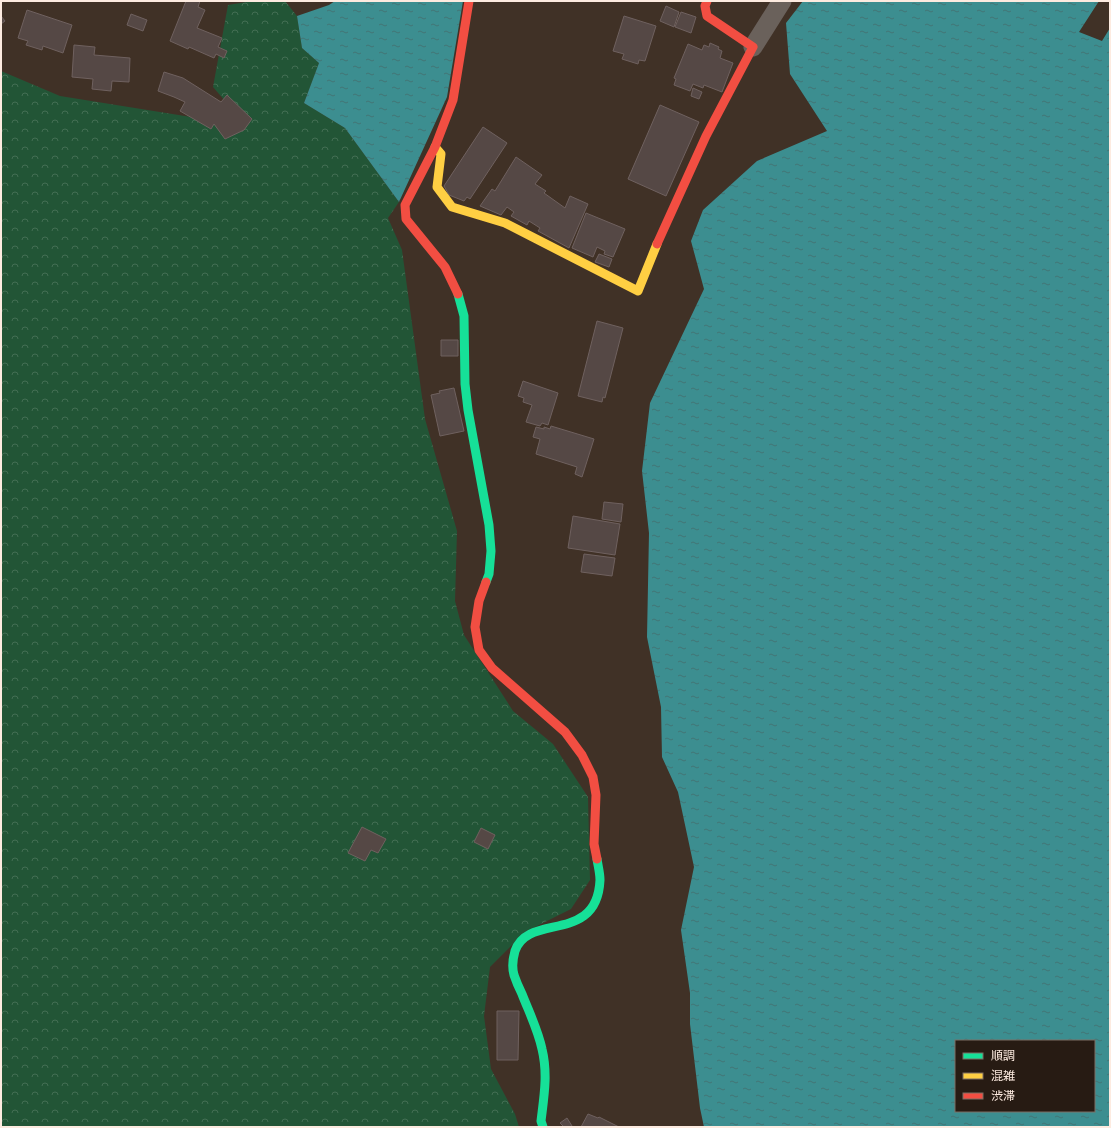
<svg xmlns="http://www.w3.org/2000/svg" width="1111" height="1128" font-family="'Source Sans 3','Noto Sans JP',sans-serif">
<defs>
<pattern id="forest-crowns" width="20" height="18" patternUnits="userSpaceOnUse"><rect width="20" height="18" fill="#225536"/><path d="M2 6a3 3 0 1 1 6 0M12 15a3 3 0 1 1 6 0" fill="none" stroke="#436e53"/></pattern>
<pattern id="water-ripples" width="26" height="14" patternUnits="userSpaceOnUse"><rect width="26" height="14" fill="#3c8e90"/><path d="M2 4q2-2 4 0t4 0M15 11q2-2 4 0t4 0" fill="none" stroke="#427575"/></pattern>
</defs>
<rect width="100%" height="100%" fill="#403126"/>
<path fill="url(#forest-crowns)" d="M 253,1 L 285,1 L 297,16 L 302,48 L 319,63 L 304,103 L 345,128 L 399,202 L 388,218 L 402,250 L 425,419 L 457,531 L 455,601 L 464,635 L 513,711 L 553,744 L 588,797 L 590,880 L 571,909 L 525,932 L 490,967 L 484,1016 L 491,1069 L 515,1114 L 519,1127 L 1,1127 L 1,71 L 60,96 L 216,121 L 232,109 L 213,87 L 228,5 Z"/>
<path fill="url(#water-ripples)" fill-rule="evenodd" d="M 335,1 L 463,1 L 447,97 L 399,202 L 345,128 L 304,103 L 319,63 L 302,48 L 297,16 L 329,5 Z
M 803,1 L 1099,1 L 1079,32 L 1102,41 L 1110,28 L 1110,1127 L 704,1127 L 700,1108 L 690,1024 L 690,993 L 681,930 L 694,867 L 678,792 L 662,757 L 661,707 L 647,637 L 649,533 L 642,471 L 650,403 L 704,289 L 691,241 L 703,210 L 757,161 L 827,131 L 790,74 L 786,23 ZM 956,1041 L 1094,1041 L 1094,1111 L 956,1111 Z"/>
<path fill="#554845" stroke="#6f615f" d="M 186,1 L 200,1 L 198,7 L 205,10 L 197,28 L 222,38 L 218,47 L 227,51 L 224,58 L 216,54 L 214,58 L 189,47 L 188,49 L 170,41 Z
M 666,6 L 679,12 L 674,27 L 660,21 Z
M 27,10 L 72,25 L 63,53 L 43,46 L 42,50 L 26,45 L 28,41 L 18,38 Z
M 681,12 L 696,17 L 691,33 L 675,27 Z
M 131,14 L 147,20 L 143,31 L 127,25 Z
M 1,16 L 5,21 L 1,24 Z
M 624,16 L 656,26 L 645,61 L 639,60 L 638,64 L 622,59 L 624,54 L 613,51 Z
M 710,43 L 719,47 L 718,49 L 722,51 L 720,58 L 733,63 L 722,92 L 704,85 L 703,88 L 693,84 L 690,91 L 674,85 L 676,79 L 674,78 L 688,44 L 702,50 L 704,45 L 709,47 Z
M 74,45 L 95,47 L 94,55 L 130,58 L 129,82 L 112,81 L 111,91 L 92,89 L 93,79 L 72,77 Z
M 164,72 L 183,78 L 221,102 L 227,95 L 252,119 L 244,130 L 225,139 L 214,124 L 211,129 L 180,111 L 185,102 L 174,97 L 158,91 Z
M 693,88 L 702,92 L 699,99 L 691,96 Z
M 660,105 L 699,122 L 666,196 L 628,179 Z
M 483,127 L 507,143 L 470,199 L 467,197 L 464,201 L 449,195 L 444,186 Z
M 516,157 L 542,175 L 535,184 L 546,191 L 544,193 L 565,208 L 570,196 L 588,204 L 569,248 L 538,231 L 540,228 L 529,221 L 527,225 L 511,216 L 514,212 L 507,207 L 501,215 L 480,206 L 492,189 L 495,191 Z
M 586,213 L 625,229 L 613,257 L 604,254 L 605,251 L 597,247 L 593,257 L 572,248 Z
M 599,254 L 612,259 L 609,267 L 595,262 Z
M 597,321 L 623,328 L 605,398 L 603,397 L 602,402 L 578,396 Z
M 441,340 L 458,340 L 458,356 L 441,356 Z
M 523,381 L 558,393 L 548,425 L 542,423 L 540,426 L 526,422 L 532,405 L 523,402 L 524,398 L 518,396 Z
M 454,388 L 464,431 L 440,436 L 431,395 L 440,393 L 439,391 Z
M 551,426 L 594,439 L 582,477 L 575,474 L 577,467 L 536,454 L 540,439 L 533,437 L 536,427 L 544,429 L 544,427 L 550,429 Z
M 604,502 L 623,504 L 621,522 L 602,519 Z
M 573,516 L 620,524 L 615,555 L 568,548 Z
M 584,554 L 615,558 L 612,576 L 581,572 Z
M 362,827 L 386,839 L 378,853 L 371,850 L 365,861 L 348,853 Z
M 481,828 L 495,835 L 488,849 L 474,842 Z
M 497,1011 L 519,1011 L 518,1060 L 497,1060 Z
M 588,1114 L 598,1118 L 599,1117 L 619,1127 L 581,1127 Z
M 567,1118 L 572,1126 L 571,1127 L 564,1127 L 560,1123 Z"/>
<g fill="none" stroke-linecap="round" stroke-linejoin="round">
<path stroke="#6a615b" stroke-width="19" d="M 753,47 L 782,1"/>
<path stroke="#16e098" stroke-width="9" d="M 458,294 L 464,316 L 465,384 L 468,410 L 489,525 L 491,551 L 489,574 L 486,582
M 543,1127 L 541,1121 C 544,1096 548,1074 542,1049 C 538,1030 529,1012 522,994 C 519,988 516,981 514,975 C 512,968 513,958 515,951 C 528,912 597,945 600,880 C 600,873 598,866 597,859"/>
<path stroke="#ffcf43" stroke-width="9" d="M 435,147 L 441,154 L 437,187 L 452,207 L 505,223 L 638,291 L 657,244"/>
<path stroke="#f24e42" stroke-width="9" d="M 657,244 L 706,136 L 753,47 L 707,16 L 705,6 L 707,1
M 458,294 L 445,267 L 406,219 L 405,205 L 435,147 L 453,100 L 469,1
M 486,582 L 479,601 L 475,627 L 479,650 L 492,668 L 565,732 L 582,755 L 593,777 L 596,795 L 594,844 L 597,859"/>
</g>
<rect width="1111" height="1128" fill="none" stroke="#fdebe0" stroke-width="4"/>
<rect x="955" y="1040" width="140" height="72" fill="#271b13" stroke="#7d6e65"/>
<rect x="963" y="1053" width="20" height="6" fill="#16e098" stroke="#7d6e65"/>
<text x="991" y="1060" font-size="12" fill="#fdebe0">順調</text>
<rect x="963" y="1073" width="20" height="6" fill="#ffcf43" stroke="#7d6e65"/>
<text x="991" y="1080" font-size="12" fill="#fdebe0">混雑</text>
<rect x="963" y="1093" width="20" height="6" fill="#f24e42" stroke="#7d6e65"/>
<text x="991" y="1100" font-size="12" fill="#fdebe0">渋滞</text>
</svg>
